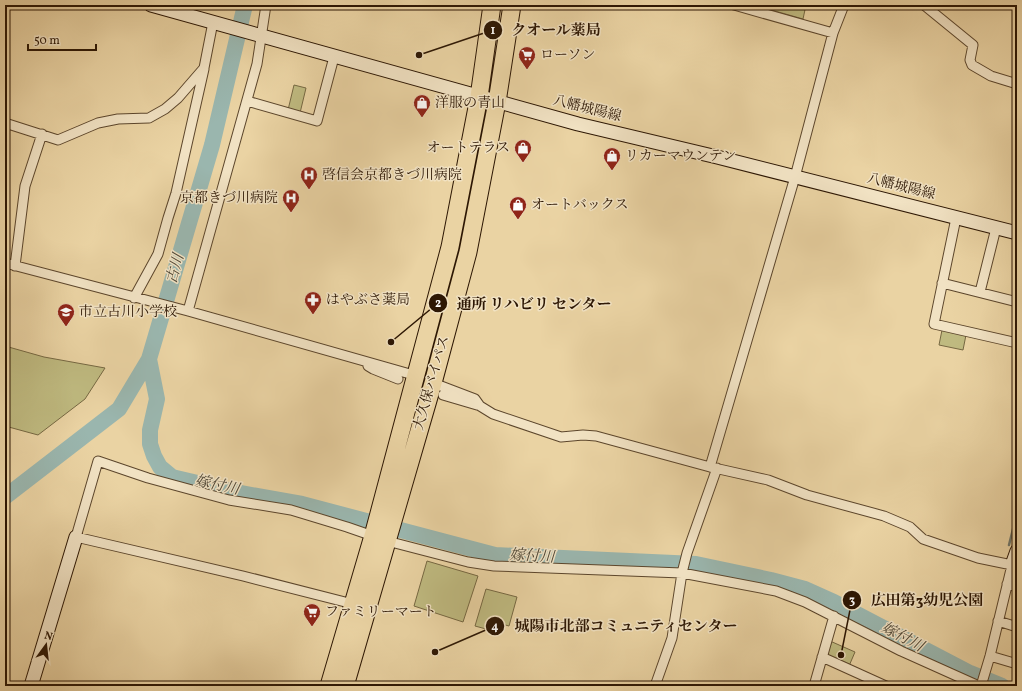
<svg xmlns="http://www.w3.org/2000/svg" width="1022" height="691" font-family="Vollkorn,'Noto Serif JP',serif">
<rect width="100%" height="100%" fill="#ead3a3"/>
<filter id="stains"><feTurbulence type="fractalNoise" baseFrequency=".005" numOctaves="4"/><feColorMatrix values="0 0 0 0 .2 0 0 0 0 .09 0 0 0 0 .02 0 0 0 .5 -.17"/></filter>
<radialGradient id="worn" r=".72"><stop offset=".6" stop-color="#630" stop-opacity="0"/><stop offset="1" stop-color="#630" stop-opacity=".3"/></radialGradient>
<path fill="#bfba80" stroke="#766842" d="M 754,5 L 806,5 L 803,19 Z
M 294,85 L 306,88 L 300,113 L 288,110 Z
M 942,330 L 966,335 L 963,350 L 939,345 Z
M 5,346 L 44,357 L 105,368 L 85,399 L 38,435 L 5,426 Z
M 427,561 L 478,576 L 463,622 L 414,606 Z
M 486,589 L 517,597 L 509,626 L 488,620 L 486,629 L 475,626 Z
M 830,641 L 855,652 L 849,666 L 830,658 L 827,650 Z"/>
<g fill="none" stroke-linecap="round" stroke-linejoin="round">
<path stroke="#6e766a" stroke-width="2.5" d="M 724,5 L 732,7
M 1009,545 L 1017,513"/>
<path stroke="#9ab6ae" stroke-width="16" d="M 149,359 L 157,399 L 150,430 L 150,444 L 154,456 L 160,467 L 172,477 L 240,493 L 302,504 L 495,555 L 696,564 L 771,580 L 805,589 L 834,602 L 970,673 L 1002,686
M 5,497 L 119,409 L 149,359 L 212,145 L 245,5"/>
<g stroke="#5c462c" stroke-width="11">
<path id="street" d="M 734,5 L 833,33
M 924,5 L 973,45 L 970,60 L 972,65 L 991,76 L 1017,84
M 247,101 L 317,121 L 334,57
M 5,123 L 58,140 L 98,123 L 118,119 L 149,118 L 165,109 L 178,98 L 204,68 L 213,22
M 956,218 L 934,324 L 1017,343
M 5,263 L 188,311 L 417,376
M 15,266 L 25,186 L 42,134
M 942,283 L 1017,302
M 980,292 L 996,228
M 134,298 L 158,254 L 168,218 L 176,193 L 204,69
M 188,311 L 257,64 L 266,5
M 368,366 L 373,369 L 398,379
M 433,383 L 475,399 L 480,406 L 493,414 L 561,437 L 583,435 L 596,436 L 710,467 L 768,480 L 807,495 L 884,516 L 910,527 L 923,539 L 978,558 L 1012,565 L 990,656 L 981,686
M 443,395 L 477,405
M 710,467 L 795,177 L 833,33 L 844,5
M 387,541 L 468,562 L 494,566 L 682,573 L 776,591 L 805,602 L 901,651 L 979,686
M 1007,584 L 1017,587
M 353,604 L 243,576 L 76,537 L 98,461 L 148,478 L 229,500 L 291,510 L 347,527 L 373,536
M 998,621 L 1017,627
M 990,656 L 1017,664
M 822,657 L 886,686
M 655,686 L 672,638 L 682,573 L 687,553 L 717,468
M 814,686 L 834,616"/>
</g>
<g stroke="#2d1704" stroke-width="15">
<path id="secondary" d="M 151,5 L 578,124 L 717,157 L 1017,233
M 1012,565 L 1017,551
M 31,686 L 76,537"/>
</g>
<g stroke="#2d1704" stroke-width="19">
<path id="highway" d="M 329,686 L 373,536 L 450,247 L 479,97 L 492,5
M 345,686 L 433,383 L 468,252 L 497,102 L 512,5"/>
</g>
<use href="#street" stroke="#f1e2c3" stroke-width="9"/>
<use href="#secondary" stroke="#f1e2c3" stroke-width="13"/>
<use href="#highway" stroke="#ead3a3" stroke-width="17"/>
</g>
<defs>
<g id="supermarket-pin" transform="scale(0.9)"><path d="M0 17L-7.5 6A9.5 9.5 0 1 1 7.5 6Z" fill="#8f2418" stroke="#f1e2c3"/><path d="M-6-5.5h2.5l.6 2H6L4.5 2H-2.5L-4.4-4H-6ZM-1.5 3.2a1.3 1.3 0 1 0 .1 0ZM3 3.2a1.3 1.3 0 1 0 .1 0Z" fill="#fff"/></g>
<g id="shop-pin" transform="scale(0.9)"><path d="M0 17L-7.5 6A9.5 9.5 0 1 1 7.5 6Z" fill="#8f2418" stroke="#f1e2c3"/><path d="M-5-2.5h2.3a2.7 3.5 0 0 1 5.4 0H5L5.5 6h-11ZM-1.5-2.5h3a1.5 2.3 0 0 0-3 0Z" fill="#fff"/></g>
<g id="hospital-pin" transform="scale(0.9)"><path d="M0 17L-7.5 6A9.5 9.5 0 1 1 7.5 6Z" fill="#8f2418" stroke="#f1e2c3"/><path d="M-5-5h3v3.5h4V-5h3V5h-3V1.5h-4V5h-3Z" fill="#fff"/></g>
<g id="pharmacy-pin" transform="scale(0.9)"><path d="M0 17L-7.5 6A9.5 9.5 0 1 1 7.5 6Z" fill="#8f2418" stroke="#f1e2c3"/><path d="M-2-6h4v4h4v4h-4v4h-4v-4h-4v-4h4Z" fill="#fff"/></g>
<g id="school-pin" transform="scale(0.9)"><path d="M0 17L-7.5 6A9.5 9.5 0 1 1 7.5 6Z" fill="#8f2418" stroke="#f1e2c3"/><path d="M0-5L7-2L0 1L-7-2ZM-4 1L0 2.5L4 1V4Q0 6-4 4Z" fill="#fff"/></g>
</defs>
<g fill-rule="evenodd">
<use href="#supermarket-pin" x="527" y="55"/>
<use href="#shop-pin" x="422" y="103"/>
<use href="#shop-pin" x="523" y="148"/>
<use href="#shop-pin" x="612" y="156"/>
<use href="#hospital-pin" x="309" y="175"/>
<use href="#hospital-pin" x="291" y="198"/>
<use href="#shop-pin" x="518" y="205"/>
<use href="#pharmacy-pin" x="313" y="300"/>
<use href="#school-pin" x="66" y="312"/>
<use href="#supermarket-pin" x="312" y="612"/>
</g>
<g text-anchor="middle" dominant-baseline="central" stroke-width="3" stroke-linejoin="round" paint-order="stroke">
<g font-size="14" fill="#2d1704" stroke="#f1e2c3" text-anchor="start">
<text x="540" y="55">ローソン</text>
<text x="435" y="103">洋服の青山</text>
<text x="510" y="148" text-anchor="end">オートテラス</text>
<text x="625" y="156">リカーマウンテン</text>
<text x="322" y="175">啓信会京都きづ川病院</text>
<text x="278" y="198" text-anchor="end">京都きづ川病院</text>
<text x="531" y="205">オートバックス</text>
<text x="326" y="300">はやぶさ薬局</text>
<text x="79" y="312">市立古川小学校</text>
<text x="325" y="612">ファミリーマート</text>
</g>
<g font-size="14" fill="#2d1704" stroke="#f1e2c3">
<text transform="translate(587 109) rotate(14)">八幡城陽線</text>
<text transform="translate(901 187) rotate(14)">八幡城陽線</text>
<text transform="translate(432 383) rotate(-74)">大久保バイパス</text>
</g>
<g font-size="15" font-style="italic" fill="#4e4737" stroke="#f1e2c3">
<text transform="translate(176 269) rotate(-74)">古川</text>
<text transform="translate(217 486) rotate(12)">嫁付川</text>
<text transform="translate(532 557) rotate(3)">嫁付川</text>
<text transform="translate(902 638) rotate(28)">嫁付川</text>
</g>
</g>
<path fill="none" stroke="#2d1704" stroke-width="1.5" d="M419 55L493 30M391 342L438 303M841 655L852 600M435 652L495 626"/>
<g fill="#2d1704" stroke="#f1e2c3" stroke-width="1.5">
<circle cx="419" cy="55" r="4"/>
<circle cx="391" cy="342" r="4"/>
<circle cx="841" cy="655" r="4"/>
<circle cx="435" cy="652" r="4"/>
<circle cx="493" cy="30" r="10"/>
<circle cx="438" cy="303" r="10"/>
<circle cx="852" cy="600" r="10"/>
<circle cx="495" cy="626" r="10"/>
</g>
<g font-size="12" text-anchor="middle" font-weight="bold" fill="#fff">
<text x="493" y="34">1</text>
<text x="438" y="307">2</text>
<text x="852" y="604">3</text>
<text x="495" y="630">4</text>
</g>
<g font-size="15" text-anchor="middle" font-weight="bold" fill="#2d1704" stroke="#f1e2c3" stroke-width="3" stroke-linejoin="round" paint-order="stroke">
<text x="556" y="35">クオール薬局</text>
<text x="534" y="309">通所 リハビリ センター</text>
<text x="927" y="605">広田第3幼児公園</text>
<text x="626" y="631">城陽市北部コミュニティセンター</text>
</g>
<rect width="1022" height="691" fill="none" stroke="#ead3a3" stroke-width="20"/>
<rect x="6" y="6" width="1010" height="679" fill="none" stroke="#2d1704" stroke-width="2"/>
<rect x="10" y="10" width="1002" height="671" fill="none" stroke="#2d1704"/>
<g transform="translate(46 645) rotate(15)" stroke="#f1e2c3" stroke-width="3" paint-order="stroke">
<path d="M0-3L7 15L0 10L-7 15Z" fill="#2d1704"/>
<text y="-6" font-size="11" font-weight="bold" text-anchor="middle" fill="#2d1704">N</text>
</g>
<path d="M28 44v6h68v-6" fill="none" stroke="#2d1704" stroke-width="2"/>
<text x="34" y="44" font-size="12" fill="#2d1704" stroke="#f1e2c3" stroke-width="3" paint-order="stroke">50 m</text>
<rect width="100%" height="100%" filter="url(#stains)"/>
<rect width="100%" height="100%" fill="url(#worn)"/>
</svg>
